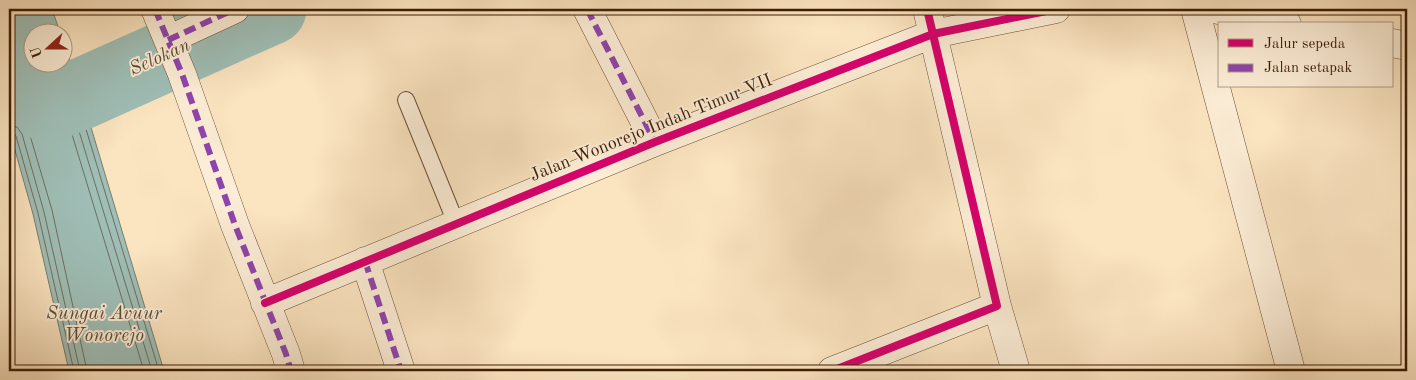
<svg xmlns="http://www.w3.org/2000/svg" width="1416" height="380" font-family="'Old Standard TT',serif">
<rect width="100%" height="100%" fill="#fbe4c0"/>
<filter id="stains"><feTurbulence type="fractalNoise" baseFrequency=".004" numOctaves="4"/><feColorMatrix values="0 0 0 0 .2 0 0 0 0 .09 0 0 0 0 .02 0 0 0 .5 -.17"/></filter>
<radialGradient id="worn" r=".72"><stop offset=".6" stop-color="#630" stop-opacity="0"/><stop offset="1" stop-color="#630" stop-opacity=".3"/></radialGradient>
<path fill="#9fbeb6" stroke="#777e6f" d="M 9,9 L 52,9 L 60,32 L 32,32 L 32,62 L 62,62 L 63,40 L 81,94 L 164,371 L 69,371 L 33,214 L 9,129 Z"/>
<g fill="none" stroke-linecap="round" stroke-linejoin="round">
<path stroke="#6e6e5e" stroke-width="1" d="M 62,55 L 76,96 L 159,371
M 50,62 L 144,371
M 58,62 L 152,371
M 9,118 L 22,122 L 29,132 L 52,210 L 87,371
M 9,125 L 17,127 L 22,134 L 44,212 L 80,371
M 9,131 L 13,132 L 16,136 L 38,213 L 74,371"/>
<path stroke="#9fbeb6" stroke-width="71" d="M 48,107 L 81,94 L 271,9"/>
<g stroke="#6c4f34" stroke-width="18">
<path id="service" d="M 406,100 L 456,223"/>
</g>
<g stroke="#6c4f34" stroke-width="29">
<path id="minor" d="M 155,9 L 182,74 L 235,225 L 286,354 L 291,371
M 587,9 L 655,142
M 1195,9 L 1291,371
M 1214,9 L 1287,24
M 168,40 L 235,9
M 1392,43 L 1407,46
M 365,261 L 401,371
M 265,303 L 655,142 L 933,34 L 1056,9
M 997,306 L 1016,371
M 832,371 L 997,306 L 927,9"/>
</g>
<use href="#service" stroke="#fcedd6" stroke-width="16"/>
<use href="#minor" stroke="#fcedd6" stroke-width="28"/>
<path stroke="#8e44ad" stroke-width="6" stroke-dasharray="12 6" stroke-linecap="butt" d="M 155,9 L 182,74 L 235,225 L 286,354 L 291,371
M 587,9 L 655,142
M 168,40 L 235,9
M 365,261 L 401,371"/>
<g stroke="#fcedd6" stroke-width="11">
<path id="cycleway" d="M 265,303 L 655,142 L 933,34 L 1056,9
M 832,371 L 997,306 L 927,9"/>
</g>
<use href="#cycleway" stroke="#d6006c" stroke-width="8"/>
</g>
<g text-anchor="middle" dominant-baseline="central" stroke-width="4" stroke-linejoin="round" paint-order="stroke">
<g font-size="18" fill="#3c1d05" stroke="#fcedd6">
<text transform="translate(651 128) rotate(-22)">Jalan Wonorejo Indah Timur VII</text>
</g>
<g font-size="19" font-style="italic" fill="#5a4d3a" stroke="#fcedd6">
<text transform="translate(160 58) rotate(-24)">Selokan</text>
<text x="104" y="314">Sungai Avuur<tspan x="104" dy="22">Wonorejo</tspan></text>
</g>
</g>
<rect width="1416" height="380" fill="none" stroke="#fbe4c0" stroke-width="30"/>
<rect x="10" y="10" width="1396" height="360" fill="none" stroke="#3c1d05" stroke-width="2.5"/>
<rect x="15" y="15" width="1386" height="350" fill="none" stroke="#3c1d05"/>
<rect x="1218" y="22" width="175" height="65" fill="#fcedd6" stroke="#af9a82"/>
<rect x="1228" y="39" width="25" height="8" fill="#d6006c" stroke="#af9a82"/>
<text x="1264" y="48" font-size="15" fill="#3c1d05">Jalur sepeda</text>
<rect x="1228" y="64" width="25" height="8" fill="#8e44ad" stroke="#af9a82"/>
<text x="1264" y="72" font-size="15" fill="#3c1d05">Jalan setapak</text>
<g transform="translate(48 48) rotate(249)"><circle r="24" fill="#fcedd6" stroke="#af9a82"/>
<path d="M0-4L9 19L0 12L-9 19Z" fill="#8f2418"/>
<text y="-8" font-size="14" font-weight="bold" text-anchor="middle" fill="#3c1d05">U</text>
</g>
<rect width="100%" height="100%" filter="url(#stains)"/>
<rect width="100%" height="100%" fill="url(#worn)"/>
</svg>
